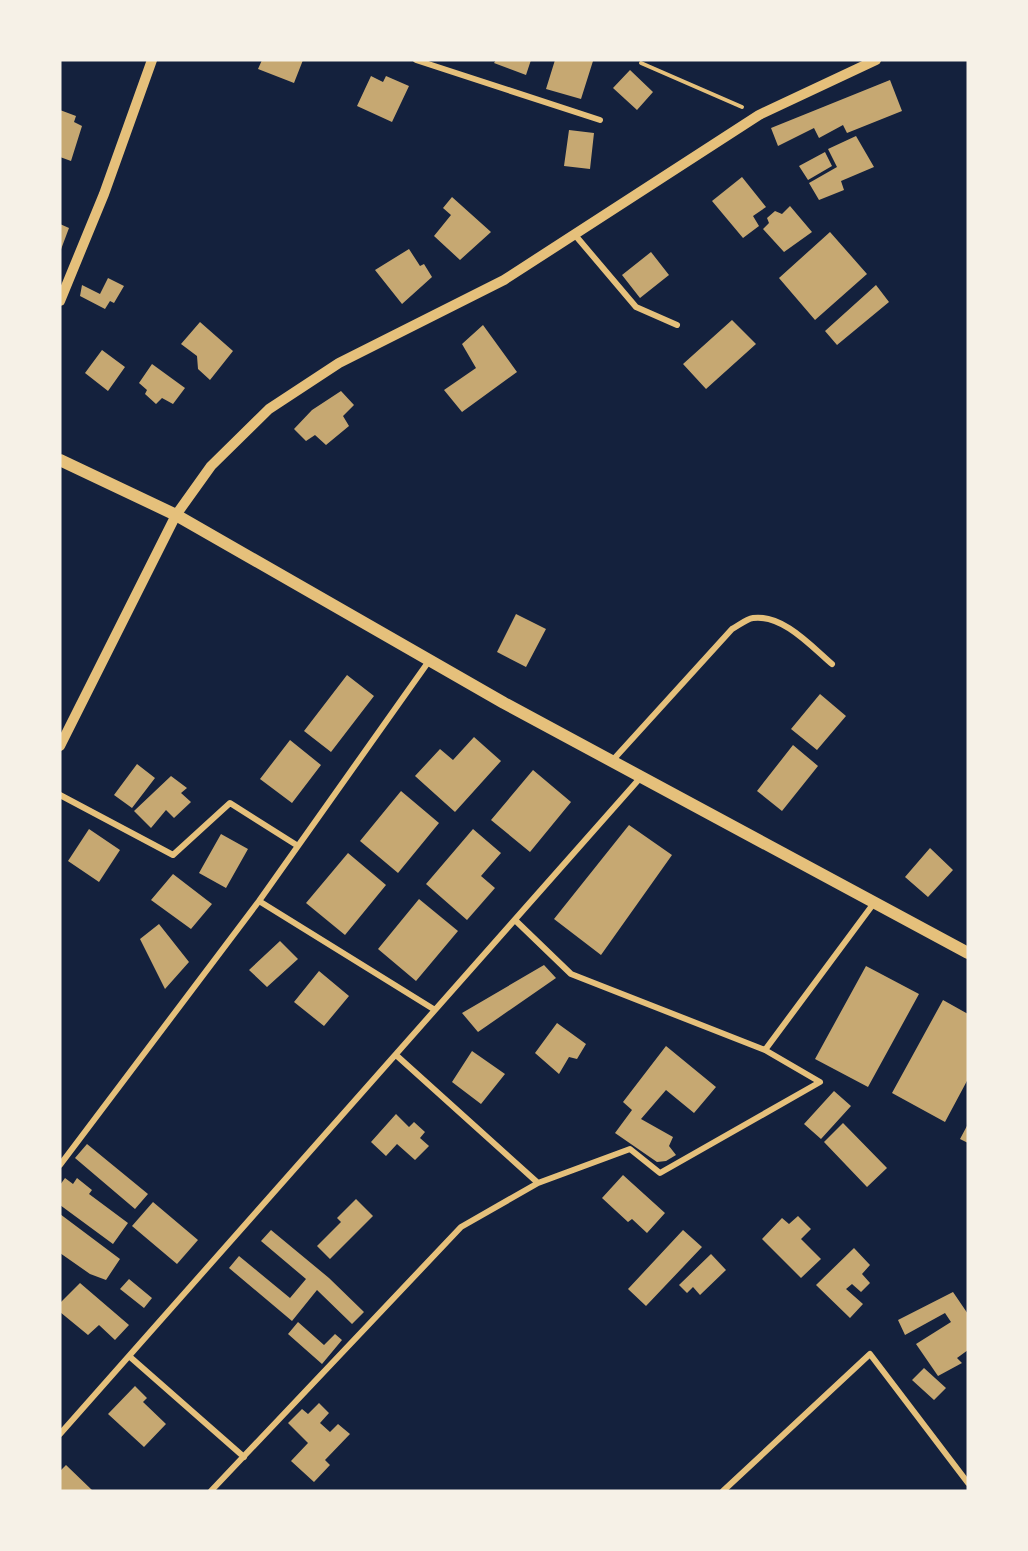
<svg xmlns="http://www.w3.org/2000/svg" width="1028" height="1551" font-family="Helvetica,sans-serif">
<rect width="100%" height="100%" fill="#14213d"/>
<path fill="#c6a872" d="M 262,60 L 303,60 L 294,83 L 258,69 Z
M 496,60 L 531,60 L 526,75 L 494,63 Z
M 555,60 L 593,61 L 581,99 L 546,89 Z
M 630,70 L 653,92 L 637,110 L 613,88 Z
M 371,76 L 383,82 L 386,76 L 409,86 L 392,122 L 357,106 Z
M 890,80 L 902,111 L 847,133 L 843,125 L 819,138 L 814,128 L 778,146 L 771,128 Z
M 60,110 L 76,116 L 74,122 L 82,126 L 71,161 L 60,157 Z
M 569,130 L 594,133 L 590,169 L 564,166 Z
M 856,136 L 874,167 L 841,181 L 844,190 L 819,200 L 809,183 L 837,167 L 828,149 Z
M 825,152 L 832,166 L 808,180 L 799,166 Z
M 742,177 L 766,207 L 753,216 L 759,226 L 743,238 L 712,201 Z
M 452,197 L 491,232 L 460,260 L 434,236 L 451,215 L 443,208 Z
M 790,206 L 812,232 L 784,252 L 763,229 L 769,223 L 767,218 L 775,211 L 782,214 Z
M 60,224 L 69,228 L 60,252 Z
M 830,232 L 867,274 L 815,320 L 779,278 Z
M 409,249 L 420,266 L 424,264 L 432,277 L 402,304 L 375,270 Z
M 651,252 L 669,275 L 640,298 L 622,275 Z
M 108,278 L 124,286 L 114,303 L 110,301 L 105,309 L 80,296 L 82,285 L 100,294 Z
M 876,285 L 889,302 L 837,345 L 825,331 Z
M 732,320 L 756,344 L 706,389 L 683,364 Z
M 200,322 L 233,351 L 210,380 L 198,369 L 197,356 L 181,344 Z
M 483,325 L 517,372 L 462,412 L 444,390 L 476,368 L 462,344 Z
M 102,350 L 125,367 L 108,391 L 85,373 Z
M 152,364 L 185,388 L 173,404 L 162,398 L 156,404 L 145,394 L 147,390 L 139,383 Z
M 341,391 L 354,405 L 343,416 L 349,426 L 326,445 L 315,435 L 306,441 L 294,429 L 312,410 Z
M 516,614 L 546,629 L 526,667 L 497,652 Z
M 347,675 L 374,696 L 331,752 L 304,731 Z
M 820,694 L 846,716 L 817,750 L 791,729 Z
M 474,737 L 501,761 L 455,812 L 415,776 L 440,749 L 453,760 Z
M 290,740 L 321,765 L 292,803 L 260,779 Z
M 793,745 L 818,766 L 782,811 L 757,791 Z
M 137,764 L 155,778 L 132,808 L 114,795 Z
M 533,770 L 571,802 L 530,852 L 491,820 Z
M 171,776 L 187,788 L 181,793 L 191,802 L 174,818 L 166,810 L 151,828 L 134,811 Z
M 401,791 L 439,823 L 398,873 L 360,841 Z
M 629,825 L 672,855 L 601,955 L 554,919 Z
M 89,829 L 120,850 L 99,882 L 68,861 Z
M 473,829 L 501,853 L 481,876 L 495,888 L 467,920 L 426,884 Z
M 221,834 L 248,849 L 226,888 L 199,873 Z
M 930,848 L 953,870 L 928,897 L 905,877 Z
M 348,853 L 386,885 L 345,935 L 306,903 Z
M 173,874 L 212,904 L 191,929 L 151,900 Z
M 419,899 L 458,931 L 416,981 L 378,949 Z
M 159,924 L 189,962 L 165,989 L 140,939 Z
M 280,941 L 298,959 L 267,987 L 249,970 Z
M 544,965 L 556,978 L 478,1032 L 462,1013 Z
M 866,966 L 919,994 L 868,1087 L 815,1059 Z
M 319,971 L 349,996 L 324,1026 L 294,1002 Z
M 943,1000 L 968,1014 L 968,1079 L 945,1122 L 892,1093 Z
M 557,1023 L 586,1044 L 577,1059 L 569,1057 L 559,1074 L 535,1053 Z
M 666,1046 L 716,1087 L 694,1113 L 666,1090 L 641,1119 L 673,1137 L 669,1146 L 676,1155 L 666,1161 L 657,1162 L 615,1133 L 632,1110 L 623,1102 Z
M 472,1051 L 505,1074 L 481,1104 L 452,1082 Z
M 834,1091 L 851,1106 L 821,1139 L 804,1124 Z
M 396,1114 L 409,1127 L 414,1122 L 425,1132 L 420,1138 L 429,1146 L 415,1160 L 397,1144 L 386,1156 L 371,1142 Z
M 843,1123 L 887,1168 L 867,1187 L 824,1142 Z
M 968,1124 L 968,1143 L 960,1139 Z
M 87,1144 L 148,1194 L 135,1209 L 75,1158 Z
M 623,1175 L 665,1213 L 647,1233 L 632,1219 L 628,1222 L 602,1198 Z
M 65,1178 L 73,1184 L 77,1178 L 92,1190 L 89,1194 L 128,1223 L 113,1244 L 60,1205 L 60,1185 Z
M 356,1199 L 373,1216 L 330,1259 L 317,1246 L 341,1222 L 337,1218 Z
M 153,1202 L 198,1240 L 177,1264 L 132,1226 Z
M 60,1214 L 120,1259 L 106,1280 L 90,1274 L 60,1253 Z
M 798,1216 L 811,1229 L 801,1239 L 821,1259 L 801,1278 L 762,1239 L 782,1218 L 789,1224 Z
M 271,1230 L 329,1278 L 364,1312 L 352,1324 L 317,1290 L 292,1321 L 229,1268 L 239,1256 L 290,1298 L 306,1279 L 261,1241 Z
M 683,1230 L 702,1247 L 646,1306 L 628,1289 Z
M 854,1248 L 870,1265 L 862,1274 L 870,1283 L 861,1292 L 852,1284 L 846,1289 L 863,1304 L 850,1318 L 816,1285 Z
M 711,1254 L 726,1270 L 700,1295 L 693,1287 L 687,1293 L 679,1285 Z
M 129,1279 L 152,1298 L 144,1308 L 120,1289 Z
M 80,1283 L 129,1325 L 115,1340 L 99,1325 L 88,1335 L 60,1312 L 60,1303 Z
M 953,1292 L 968,1314 L 968,1350 L 957,1358 L 962,1363 L 938,1376 L 916,1344 L 951,1322 L 945,1313 L 905,1335 L 898,1320 Z
M 298,1322 L 324,1345 L 335,1334 L 342,1340 L 322,1364 L 288,1334 Z
M 924,1368 L 946,1388 L 934,1400 L 912,1380 Z
M 135,1386 L 147,1398 L 143,1402 L 166,1424 L 144,1447 L 108,1414 Z
M 319,1403 L 329,1413 L 320,1423 L 330,1432 L 338,1424 L 350,1434 L 325,1460 L 330,1465 L 314,1482 L 291,1461 L 308,1443 L 288,1423 L 302,1409 L 308,1414 Z
M 66,1465 L 93,1491 L 60,1491 L 60,1471 Z"/>
<g fill="none" stroke-linecap="round" stroke-linejoin="round">
<path stroke="#e5c07b" stroke-width="4" d="M 641,63 L 742,107"/>
<path stroke="#e5c07b" stroke-width="6" d="M 416,60 L 600,120
M 575,235 L 636,307 L 677,325
M 612,761 L 732,629 C 738,626 746,619 753,618 C 783,614 812,647 832,664
M 60,795 L 173,855 L 230,803 L 298,846
M 259,901 L 435,1010
M 765,1050 L 874,903
M 396,1055 L 538,1183 L 630,1149 L 660,1173 L 820,1082 L 765,1050 L 571,974 L 515,920
M 60,1165 L 259,901 L 429,661
M 129,1356 L 244,1457
M 60,1434 L 641,777
M 211,1491 L 461,1227 L 538,1183
M 723,1491 L 870,1354 L 968,1483"/>
<path stroke="#e5c07b" stroke-width="10" d="M 60,301 L 104,194 L 152,60
M 60,746 L 176,515 L 211,466 L 269,409 L 339,363 L 504,280 L 759,115 L 876,60"/>
<path stroke="#e5c07b" stroke-width="12" d="M 60,460 L 176,515 L 504,703 L 968,953"/>
</g>
<rect width="1028" height="1551" fill="none" stroke="#f6f1e7" stroke-width="123"/>
</svg>
